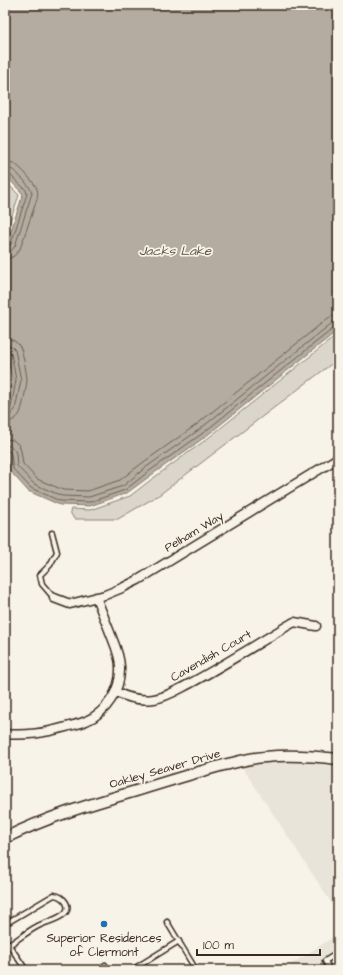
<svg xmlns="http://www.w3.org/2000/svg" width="343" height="975" font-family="'Architects Daughter',sans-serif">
<rect width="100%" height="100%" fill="#f7f3e8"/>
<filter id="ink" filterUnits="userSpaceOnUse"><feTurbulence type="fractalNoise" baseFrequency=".025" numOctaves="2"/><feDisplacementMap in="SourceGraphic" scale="8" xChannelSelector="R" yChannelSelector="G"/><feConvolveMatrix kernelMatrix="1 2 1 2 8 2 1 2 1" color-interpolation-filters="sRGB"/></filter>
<g filter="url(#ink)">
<path fill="#e9e4d9" d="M 290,760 L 309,760 L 338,764 L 338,913 L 241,765 L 265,761 Z
M 338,934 L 338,970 L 285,970 L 284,969 Z"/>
<path fill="#dbd6cb" stroke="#8b8074" d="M 5,181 L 19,195 L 5,236 Z
M 338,334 L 338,359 L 159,495 L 118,519 L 74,519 L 70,512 L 71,509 L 90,510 L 130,496 L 152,479 L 207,439 Z"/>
<path fill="#b4aca0" stroke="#84786c" d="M 5,5 L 338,5 L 338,330 L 205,437 L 150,476 L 127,493 L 90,506 L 60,505 L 28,491 L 9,470 L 5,436 L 7,408 L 12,379 L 5,344 L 5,249 L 23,194 L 5,175 Z"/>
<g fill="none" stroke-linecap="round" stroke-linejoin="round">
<path stroke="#6b5e52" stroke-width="1" d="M 5,162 C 9,162 12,162 15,164 C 20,167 35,183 37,189 C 38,192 38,195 37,199 L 20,249 L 14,256 L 10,258 L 5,258
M 5,168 C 8,168 9,168 11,169 C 17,172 31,187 32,193 L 15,246 L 11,251 L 5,252
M 5,173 L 9,174 L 26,190 L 27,194 L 11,244 L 9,246 L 5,247
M 5,339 C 10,339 15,340 19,345 C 23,350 26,372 27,379 C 27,385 22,411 19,415 C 15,420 10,422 5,422
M 5,345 L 11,346 L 15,350 L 21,380 L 15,410 L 11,414 L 5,416
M 5,350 L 9,350 L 11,353 L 16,380 L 11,407 L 9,410 L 5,411
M 5,439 L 13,440 L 19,445 L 21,451 L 23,464 L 37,479 L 63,490 L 88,491 L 120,480 L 141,464 L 196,425 L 327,319 L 332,316 L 338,316
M 5,445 L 10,446 L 14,449 L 16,453 L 17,466 L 34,484 L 62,496 L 89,497 L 123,486 L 145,468 L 200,429 L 317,335 L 332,323 L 338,322
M 5,450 L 9,451 L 11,454 L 13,469 L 31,488 L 60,501 L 90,502 L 125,490 L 148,472 L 203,433 L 320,339 L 334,328 L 338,327"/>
<g stroke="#3b2a1e" stroke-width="7">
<path id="service" d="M 52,533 L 57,552 L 50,565 L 40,575 L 42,584 L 54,598
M 167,922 L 196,970
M 5,924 L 54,895 C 63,896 73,907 64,914 C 57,920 46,922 38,926 C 28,931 19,939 9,945
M 5,939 L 26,970
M 105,965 L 108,970
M 132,970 L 179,941
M 330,970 L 325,961 L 338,953"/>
</g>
<g stroke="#3b2a1e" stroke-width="11">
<path id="minor" d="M 54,598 L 70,604 L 105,595 L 122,588 L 138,580 L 338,458
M 116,692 C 128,698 140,701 154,699 C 167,697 179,689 191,683 C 226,664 260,642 294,622 L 316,626
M 5,734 C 27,736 44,733 66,727 C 72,725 80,724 86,721 C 107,712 121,690 120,667 C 120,656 115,645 111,635 C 106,622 101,610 96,597"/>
</g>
<g stroke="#3b2a1e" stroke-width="13">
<path id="tertiary" d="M 5,838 C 47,817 91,804 136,791 C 165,782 194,773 224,765 C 237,762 251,758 265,757 C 290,754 314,756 338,759"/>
</g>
<use href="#service" stroke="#f7f3e8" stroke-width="4"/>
<use href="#minor" stroke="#f7f3e8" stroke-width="8"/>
<use href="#tertiary" stroke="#f7f3e8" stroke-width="10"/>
</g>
</g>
<circle fill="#1f6fb2" stroke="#f7f3e8" stroke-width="1.5" cx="104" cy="924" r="4"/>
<g text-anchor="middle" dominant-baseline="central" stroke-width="3.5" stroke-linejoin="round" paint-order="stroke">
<g font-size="12" fill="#3b2a1e" stroke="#f7f3e8">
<text transform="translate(194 532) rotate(-31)">Pelham Way</text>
<text transform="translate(211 656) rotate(-30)">Cavendish Court</text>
<text transform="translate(165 769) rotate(-16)">Oakley Seaver Drive</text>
</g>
<g font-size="12" fill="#3b2a1e" stroke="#f7f3e8">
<text x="104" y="938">Superior Residences<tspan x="104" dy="14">of Clermont</tspan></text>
</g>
<g font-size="13" font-style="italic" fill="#5f5145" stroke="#f7f3e8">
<text x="175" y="251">Jacks Lake</text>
</g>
</g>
<rect width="343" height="975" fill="none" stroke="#f7f3e8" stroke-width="20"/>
<rect x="10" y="10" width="323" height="955" fill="none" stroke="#3b2a1e" stroke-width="1.5" filter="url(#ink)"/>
<path d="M197 949v6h123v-6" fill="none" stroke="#3b2a1e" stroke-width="2"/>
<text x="203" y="949" font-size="12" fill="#3b2a1e" stroke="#f7f3e8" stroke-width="3" paint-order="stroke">100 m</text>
</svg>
